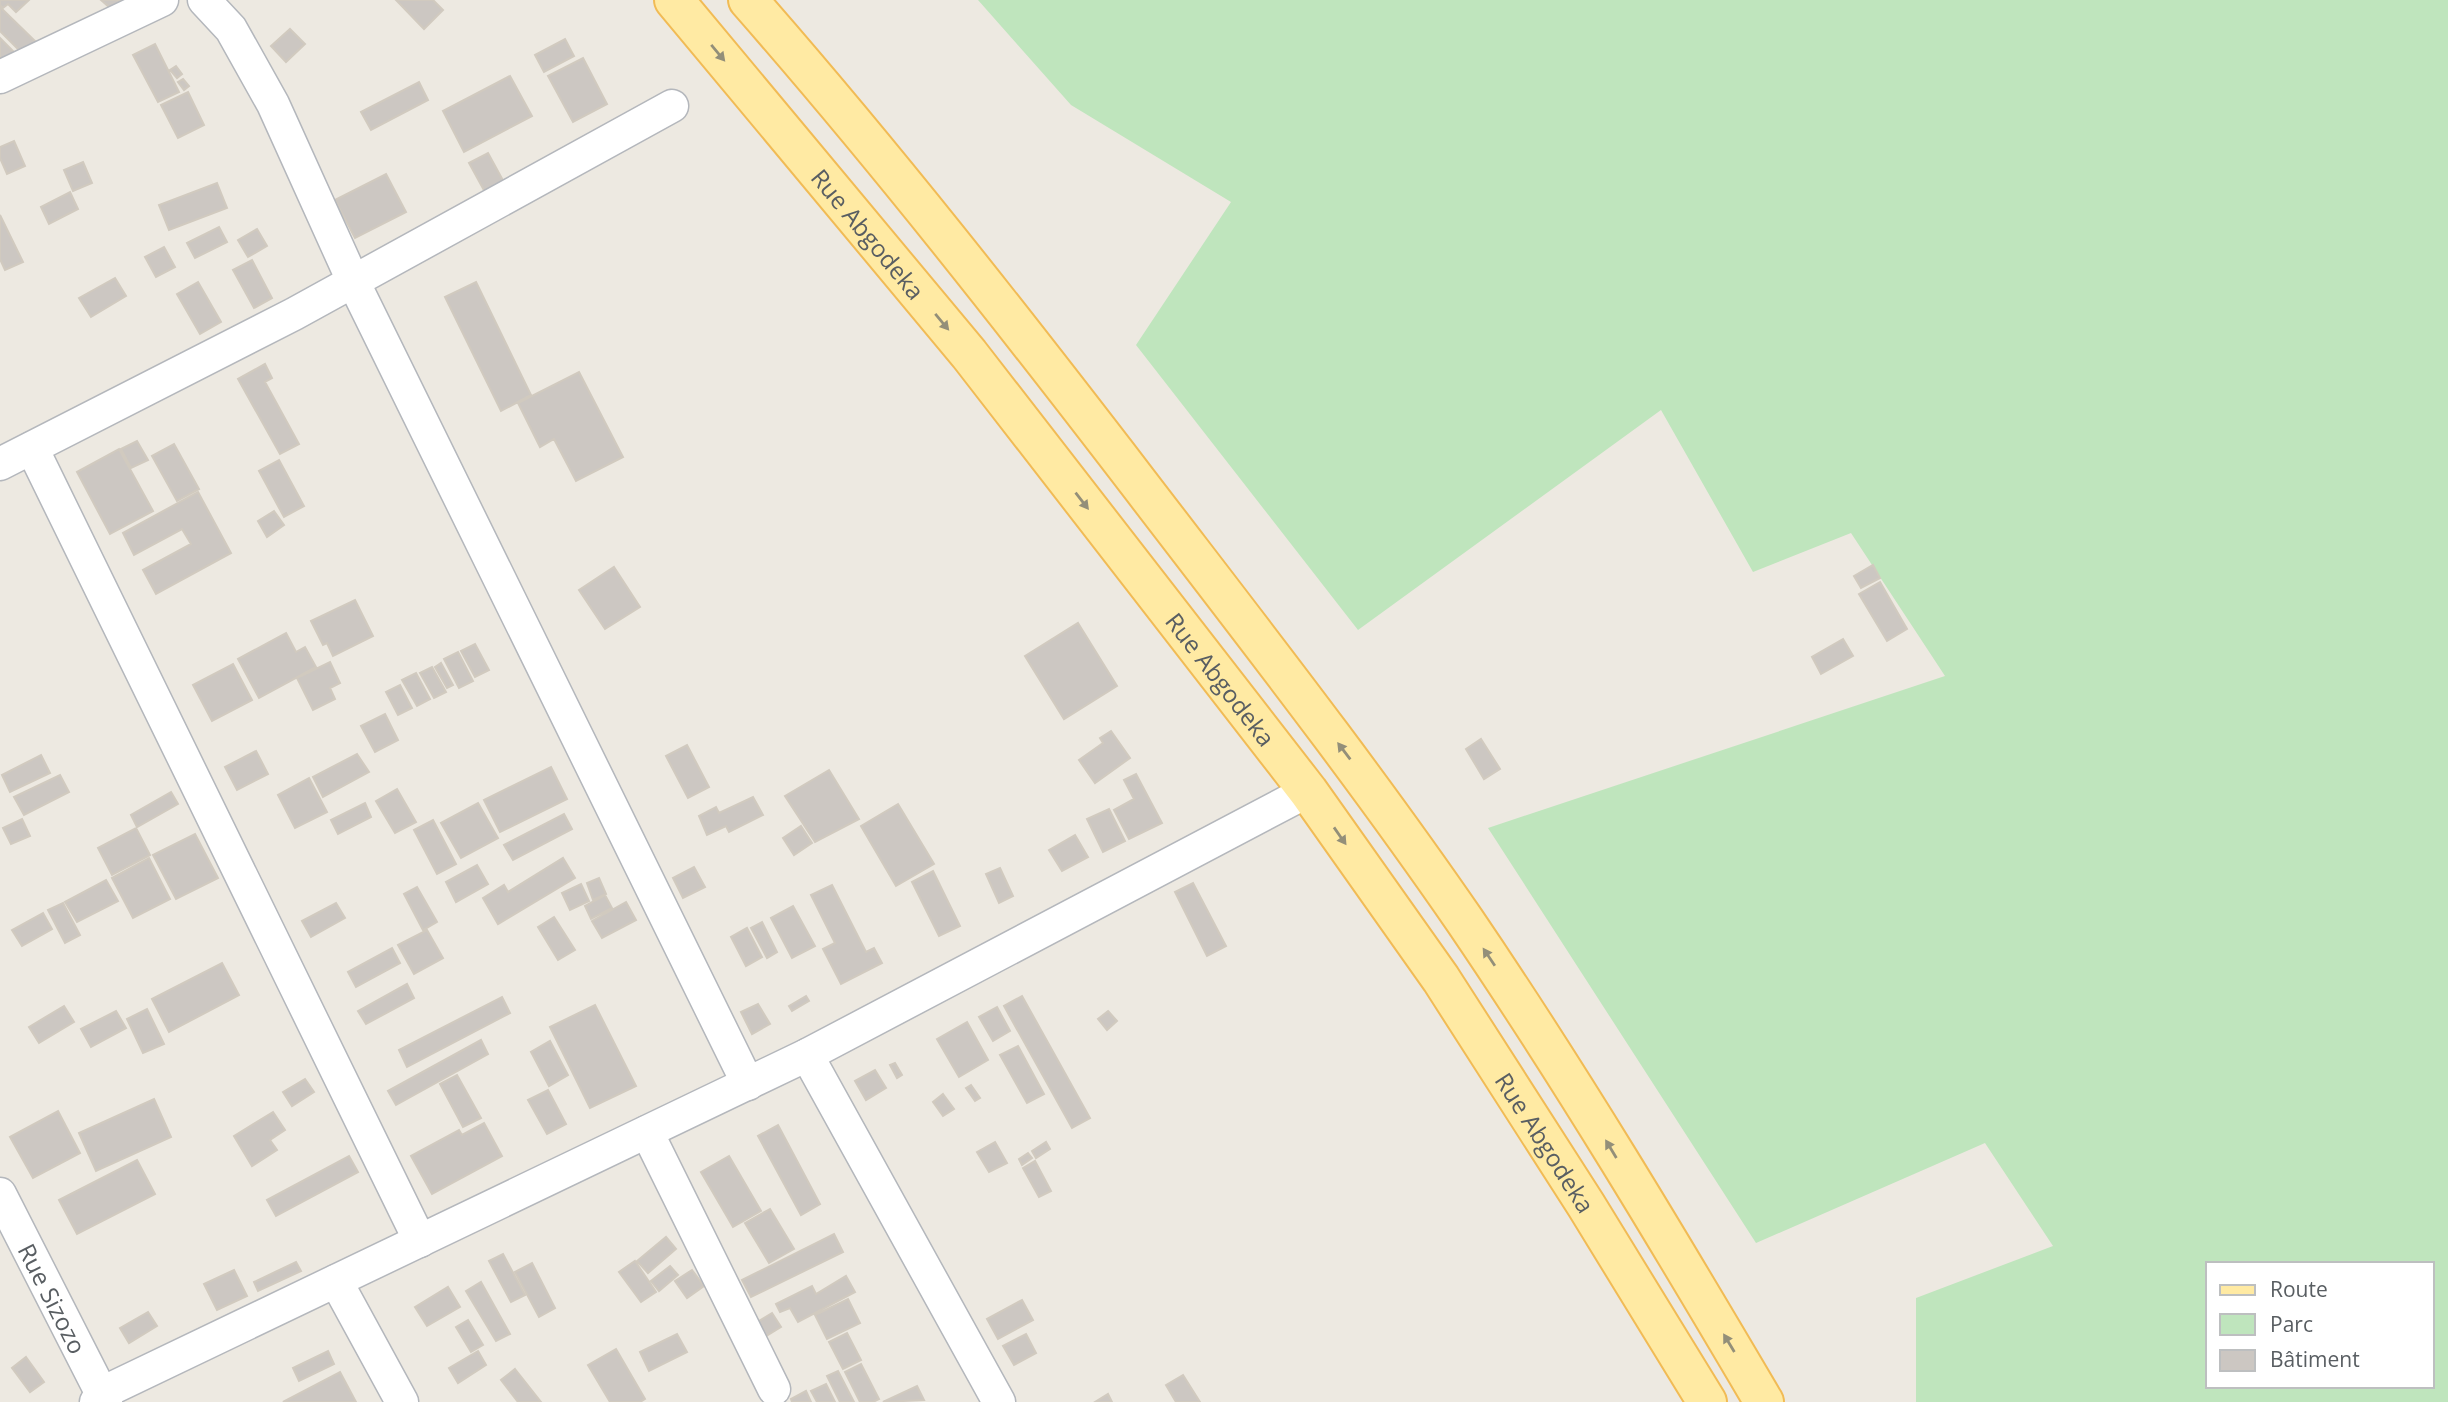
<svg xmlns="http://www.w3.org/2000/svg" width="2448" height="1402" font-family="'Open Sans',sans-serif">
<rect width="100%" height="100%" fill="#ede9e1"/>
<path fill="#bfe5bd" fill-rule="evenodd" d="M 978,0 L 2448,0 L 2448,1402 L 1916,1402 L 1916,1298 L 2053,1246 L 1985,1143 L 1756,1243 L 1488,828 L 1945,676 L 1851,533 L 1753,572 L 1661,410 L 1358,630 L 1136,345 L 1231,202 L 1071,105 ZM 2208,1264 L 2432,1264 L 2432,1386 L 2208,1386 Z"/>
<path fill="#ccc7c2" stroke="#d1cabf" stroke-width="2" d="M 0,0 L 29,0 L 16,12 L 8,4 L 3,8 L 0,5 Z
M 101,0 L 121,0 L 110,8 Z
M 396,0 L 433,0 L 443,10 L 424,29 Z
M 0,7 L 37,43 L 24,55 L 0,31 Z
M 290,29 L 305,44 L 286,62 L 271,46 Z
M 0,38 L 16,54 L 0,64 Z
M 565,39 L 574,56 L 544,72 L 535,55 Z
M 155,44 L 179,92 L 158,102 L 133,55 Z
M 583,58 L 607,104 L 573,122 L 548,76 Z
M 176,66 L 182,74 L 177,78 L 170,70 Z
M 510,76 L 532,116 L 464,152 L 443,111 Z
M 183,79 L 189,86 L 184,90 L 178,82 Z
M 419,82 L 428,100 L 371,130 L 361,112 Z
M 188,92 L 204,125 L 178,138 L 161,105 Z
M 14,141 L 25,166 L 7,174 L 0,158 L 0,147 Z
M 488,153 L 505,184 L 486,194 L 469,163 Z
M 83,162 L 92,183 L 73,191 L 64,170 Z
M 386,174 L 406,212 L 355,238 L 335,200 Z
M 217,183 L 227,208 L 169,230 L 159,205 Z
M 70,192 L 78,209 L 49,224 L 41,207 Z
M 0,215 L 23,262 L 5,270 L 0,259 Z
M 219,227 L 227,242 L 195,258 L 187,243 Z
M 257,229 L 267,246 L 248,257 L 238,240 Z
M 164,247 L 175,267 L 156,277 L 145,257 Z
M 252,260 L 272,298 L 254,308 L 233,270 Z
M 115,278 L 126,296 L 91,317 L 79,298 Z
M 198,282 L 221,322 L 200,334 L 177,294 Z
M 476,282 L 531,395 L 501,411 L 445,297 Z
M 265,364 L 272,378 L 265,382 L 299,444 L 280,454 L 238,379 Z
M 579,372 L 623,457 L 576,481 L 554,439 L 540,447 L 518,403 Z
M 137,441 L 148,460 L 131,468 L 121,449 Z
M 174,444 L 199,489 L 177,501 L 152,456 Z
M 119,449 L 153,511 L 110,534 L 77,472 Z
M 279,460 L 304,506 L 284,517 L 259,471 Z
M 198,492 L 231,553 L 156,594 L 143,570 L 191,544 L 182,529 L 134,555 L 123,533 Z
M 274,511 L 284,525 L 267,537 L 258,521 Z
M 1873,565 L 1880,578 L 1861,588 L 1854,576 Z
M 614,567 L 640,607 L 605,629 L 579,590 Z
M 1880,582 L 1907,629 L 1887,641 L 1859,594 Z
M 355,600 L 373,636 L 333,656 L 327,643 L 323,645 L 311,621 Z
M 1078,623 L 1117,686 L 1064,719 L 1025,656 Z
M 286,633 L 296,652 L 305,647 L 316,667 L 259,698 L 238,659 Z
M 1843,639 L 1853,656 L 1821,674 L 1812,657 Z
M 475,644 L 489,670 L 475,677 L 461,651 Z
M 458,652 L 473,681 L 459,688 L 444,659 Z
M 330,662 L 340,683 L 330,688 L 335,699 L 313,710 L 297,678 Z
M 441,663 L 453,685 L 447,688 L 435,667 Z
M 233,664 L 252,700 L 212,721 L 193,685 Z
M 432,667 L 446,692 L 434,698 L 420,673 Z
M 416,673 L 430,699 L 417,706 L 402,680 Z
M 400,685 L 412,708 L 398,715 L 386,692 Z
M 385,714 L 398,740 L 375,752 L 361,726 Z
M 1111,731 L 1130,758 L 1095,783 L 1079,760 L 1103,743 L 1100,738 Z
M 1481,739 L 1500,769 L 1484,779 L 1466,749 Z
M 687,745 L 709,787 L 688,798 L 666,756 Z
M 256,751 L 268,774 L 237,790 L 225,767 Z
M 357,754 L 369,772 L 323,797 L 313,777 Z
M 41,755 L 50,773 L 10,792 L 2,775 Z
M 551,767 L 567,799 L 500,832 L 484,800 Z
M 829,770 L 859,819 L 815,842 L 785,796 Z
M 1136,774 L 1162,823 L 1129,839 L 1114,810 L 1134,799 L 1124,780 Z
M 60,775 L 69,792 L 24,815 L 14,797 Z
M 309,778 L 327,812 L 295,828 L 278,795 Z
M 397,789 L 416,822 L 395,833 L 376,801 Z
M 171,792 L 178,804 L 137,827 L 131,815 Z
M 753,797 L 763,815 L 729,832 L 726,826 L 707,835 L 699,816 L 716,807 L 719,813 Z
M 365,803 L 371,817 L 338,834 L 331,820 Z
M 478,803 L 498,838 L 461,858 L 441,823 Z
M 898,804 L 934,864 L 896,886 L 861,826 Z
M 1109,809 L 1125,841 L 1103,852 L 1087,819 Z
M 564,814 L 572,829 L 513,860 L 504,845 Z
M 22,819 L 30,836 L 11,844 L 3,828 Z
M 433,820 L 456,864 L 437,874 L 414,830 Z
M 801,826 L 812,843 L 794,855 L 783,838 Z
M 136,828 L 150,855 L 112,875 L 98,848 Z
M 195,834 L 218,878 L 176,899 L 153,855 Z
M 1075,835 L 1088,857 L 1062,871 L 1049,850 Z
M 149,858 L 170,899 L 133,918 L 112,878 Z
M 563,858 L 575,878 L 498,924 L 483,898 L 504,885 L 508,892 Z
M 477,865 L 488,884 L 456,902 L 446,882 Z
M 694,867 L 705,887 L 683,898 L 673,878 Z
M 1000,868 L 1013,896 L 999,903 L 986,874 Z
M 933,871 L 960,926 L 939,936 L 912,882 Z
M 599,878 L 606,894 L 593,900 L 587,883 Z
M 106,880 L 118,901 L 77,922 L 65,902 Z
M 1193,883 L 1226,946 L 1207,956 L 1175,892 Z
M 581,884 L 589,901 L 570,910 L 562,893 Z
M 832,885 L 866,952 L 874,948 L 882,963 L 841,984 L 823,949 L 835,943 L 811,895 Z
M 417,887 L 437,922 L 423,930 L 404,894 Z
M 605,895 L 612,908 L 591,919 L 585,906 Z
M 626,902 L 636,920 L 602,938 L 592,921 Z
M 63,903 L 80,935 L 65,943 L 48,910 Z
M 336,903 L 345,918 L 311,937 L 302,921 Z
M 793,906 L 815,946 L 792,958 L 771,918 Z
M 43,913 L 52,929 L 22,946 L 12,930 Z
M 554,917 L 575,950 L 558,960 L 538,927 Z
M 762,922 L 777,952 L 767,958 L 751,928 Z
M 747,928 L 762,957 L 746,966 L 731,937 Z
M 427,930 L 443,958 L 414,974 L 398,945 Z
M 392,948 L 400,963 L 356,987 L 348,972 Z
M 222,963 L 239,995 L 169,1032 L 152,999 Z
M 407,984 L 414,998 L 366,1024 L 358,1011 Z
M 806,996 L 809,1001 L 792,1011 L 789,1006 Z
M 1022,996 L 1090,1118 L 1072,1128 L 1004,1006 Z
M 502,997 L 510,1013 L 407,1067 L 399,1050 Z
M 758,1004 L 770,1024 L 752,1034 L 741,1012 Z
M 595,1005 L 636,1086 L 590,1108 L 550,1027 Z
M 64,1006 L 74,1022 L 39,1043 L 29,1027 Z
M 997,1007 L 1010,1031 L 993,1041 L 979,1017 Z
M 147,1009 L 164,1044 L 143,1053 L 127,1019 Z
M 116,1011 L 126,1028 L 91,1047 L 81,1029 Z
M 1108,1011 L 1117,1021 L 1107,1030 L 1098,1019 Z
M 967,1022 L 988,1060 L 959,1077 L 937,1039 Z
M 481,1040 L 488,1054 L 396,1105 L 388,1091 Z
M 550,1041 L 568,1075 L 549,1086 L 531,1052 Z
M 1018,1046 L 1044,1094 L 1027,1103 L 1000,1055 Z
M 895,1063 L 902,1075 L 897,1078 L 890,1065 Z
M 875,1070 L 886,1088 L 866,1100 L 855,1081 Z
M 457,1075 L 481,1118 L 463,1127 L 440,1084 Z
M 305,1079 L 314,1092 L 292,1106 L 283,1092 Z
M 971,1085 L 980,1098 L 975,1101 L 966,1088 Z
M 548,1090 L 566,1124 L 547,1134 L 528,1100 Z
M 943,1094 L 954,1109 L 943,1116 L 933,1102 Z
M 154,1099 L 171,1137 L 96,1171 L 79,1133 Z
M 58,1111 L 80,1153 L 33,1178 L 10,1137 Z
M 273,1112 L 285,1130 L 270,1140 L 277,1150 L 252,1166 L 234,1136 Z
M 484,1123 L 502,1156 L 432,1194 L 411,1156 L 459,1130 L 462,1135 Z
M 778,1125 L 820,1204 L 801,1215 L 758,1136 Z
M 995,1142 L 1007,1163 L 989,1172 L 977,1152 Z
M 1046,1142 L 1050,1149 L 1036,1158 L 1032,1151 Z
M 1028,1153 L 1032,1158 L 1022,1165 L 1019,1159 Z
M 349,1156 L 358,1172 L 276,1216 L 267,1200 Z
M 729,1156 L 761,1211 L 733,1227 L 701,1172 Z
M 137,1160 L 155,1194 L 77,1234 L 59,1200 Z
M 1035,1161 L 1051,1191 L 1039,1197 L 1023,1168 Z
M 770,1209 L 794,1249 L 769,1263 L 745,1223 Z
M 834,1234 L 843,1252 L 751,1297 L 742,1280 Z
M 666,1237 L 676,1249 L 648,1273 L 637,1261 Z
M 503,1254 L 525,1295 L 511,1302 L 489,1261 Z
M 635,1261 L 656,1292 L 641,1302 L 619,1272 Z
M 296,1262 L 301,1271 L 258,1291 L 254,1282 Z
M 532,1263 L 555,1308 L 539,1317 L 515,1272 Z
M 670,1266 L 678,1275 L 659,1291 L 651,1281 Z
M 234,1270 L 247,1296 L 217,1310 L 204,1284 Z
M 692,1270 L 704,1286 L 687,1298 L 675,1281 Z
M 846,1276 L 855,1292 L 798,1322 L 790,1308 L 780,1312 L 776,1304 L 812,1286 L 816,1294 Z
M 481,1282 L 510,1334 L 496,1341 L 466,1291 Z
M 448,1287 L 460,1307 L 427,1326 L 415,1307 Z
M 848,1299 L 860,1323 L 827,1339 L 815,1315 Z
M 1022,1300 L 1033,1320 L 998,1339 L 987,1319 Z
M 148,1312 L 157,1326 L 129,1343 L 120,1328 Z
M 772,1313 L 781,1327 L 755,1343 L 746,1329 Z
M 468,1320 L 483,1345 L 471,1352 L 456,1327 Z
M 847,1333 L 861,1360 L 843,1369 L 829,1342 Z
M 677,1334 L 687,1352 L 649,1371 L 640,1352 Z
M 1026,1334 L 1036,1353 L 1014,1365 L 1003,1346 Z
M 616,1349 L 645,1399 L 640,1402 L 610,1402 L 588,1365 Z
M 328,1351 L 334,1364 L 299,1381 L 293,1368 Z
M 478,1351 L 486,1365 L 458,1383 L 449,1368 Z
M 26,1357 L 44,1382 L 30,1392 L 12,1368 Z
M 861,1364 L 879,1399 L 873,1402 L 860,1402 L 845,1372 Z
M 515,1369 L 541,1402 L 518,1402 L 501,1380 Z
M 838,1371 L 854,1402 L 840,1402 L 827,1376 Z
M 340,1372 L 356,1402 L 283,1402 Z
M 1183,1375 L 1200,1402 L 1176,1402 L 1166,1385 Z
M 826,1384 L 835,1402 L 817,1402 L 811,1391 Z
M 917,1386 L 924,1400 L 883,1402 Z
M 806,1391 L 811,1402 L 792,1402 L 791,1399 Z
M 1108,1394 L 1112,1402 L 1095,1402 Z"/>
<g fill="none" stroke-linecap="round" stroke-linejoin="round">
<g stroke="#b4b7bc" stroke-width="35">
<g id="minor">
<path d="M 204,0 L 231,29 L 273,104 L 353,281 L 748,1084"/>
<path d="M 0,77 L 162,0"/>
<path d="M 32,448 L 420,1241"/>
<path d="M 0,464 L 294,314 L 672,106"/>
<path d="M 807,1055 L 999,1402"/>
<path d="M 647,1132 L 774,1389"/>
<path id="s1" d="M 0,1194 L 106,1402"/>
<path d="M 336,1281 L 402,1402"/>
<path d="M 96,1402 L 102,1393 L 807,1055 L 1308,791"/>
</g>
</g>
<g stroke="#f1bb55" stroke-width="42">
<g id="major">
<path id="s2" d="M 674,0 L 969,354 L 1308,791 L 1441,979 L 1586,1205 L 1707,1402"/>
<path d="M 748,0 C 884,155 1011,317 1137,481 C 1248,626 1361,770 1465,921 C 1571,1077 1668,1239 1764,1402"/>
</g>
</g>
<use href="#minor" stroke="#fff" stroke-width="32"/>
<use href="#major" stroke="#ffeaa3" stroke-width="38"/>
</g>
<defs><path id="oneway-solid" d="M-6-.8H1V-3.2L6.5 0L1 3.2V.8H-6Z" transform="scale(1.75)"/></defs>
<g fill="#938f79">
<use href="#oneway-solid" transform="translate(718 53) rotate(50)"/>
<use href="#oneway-solid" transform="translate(942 322) rotate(50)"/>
<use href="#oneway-solid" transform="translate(1082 501) rotate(52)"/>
<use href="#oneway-solid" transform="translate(1344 751) rotate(-127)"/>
<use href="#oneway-solid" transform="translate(1340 836) rotate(55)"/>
<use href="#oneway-solid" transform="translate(1489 957) rotate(-124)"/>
<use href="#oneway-solid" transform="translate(1611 1149) rotate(-121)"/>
<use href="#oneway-solid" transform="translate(1729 1343) rotate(-121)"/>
</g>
<g text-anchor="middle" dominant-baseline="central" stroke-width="6" stroke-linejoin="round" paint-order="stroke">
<g font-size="24" fill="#595e62" stroke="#fff">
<text stroke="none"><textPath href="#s2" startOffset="304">Rue Abgodeka</textPath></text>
<text stroke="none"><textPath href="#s2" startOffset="872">Rue Abgodeka</textPath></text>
<text stroke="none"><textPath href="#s2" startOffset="1438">Rue Abgodeka</textPath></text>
<text stroke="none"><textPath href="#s1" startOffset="117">Rue Sizozo</textPath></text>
</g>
</g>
<rect x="2206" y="1262" width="228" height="126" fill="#ffffff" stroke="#bdbfc0" stroke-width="2"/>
<rect x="2220" y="1285" width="35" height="10" fill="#ffeaa3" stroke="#bdbfc0" stroke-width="2"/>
<text x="2270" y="1297" font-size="21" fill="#595e62">Route</text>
<rect x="2220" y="1314" width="35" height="21" fill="#bfe5bd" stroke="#bdbfc0" stroke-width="2"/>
<text x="2270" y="1332" font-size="21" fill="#595e62">Parc</text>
<rect x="2220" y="1350" width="35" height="21" fill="#ccc7c2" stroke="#bdbfc0" stroke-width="2"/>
<text x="2270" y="1367" font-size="21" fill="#595e62">Bâtiment</text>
</svg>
